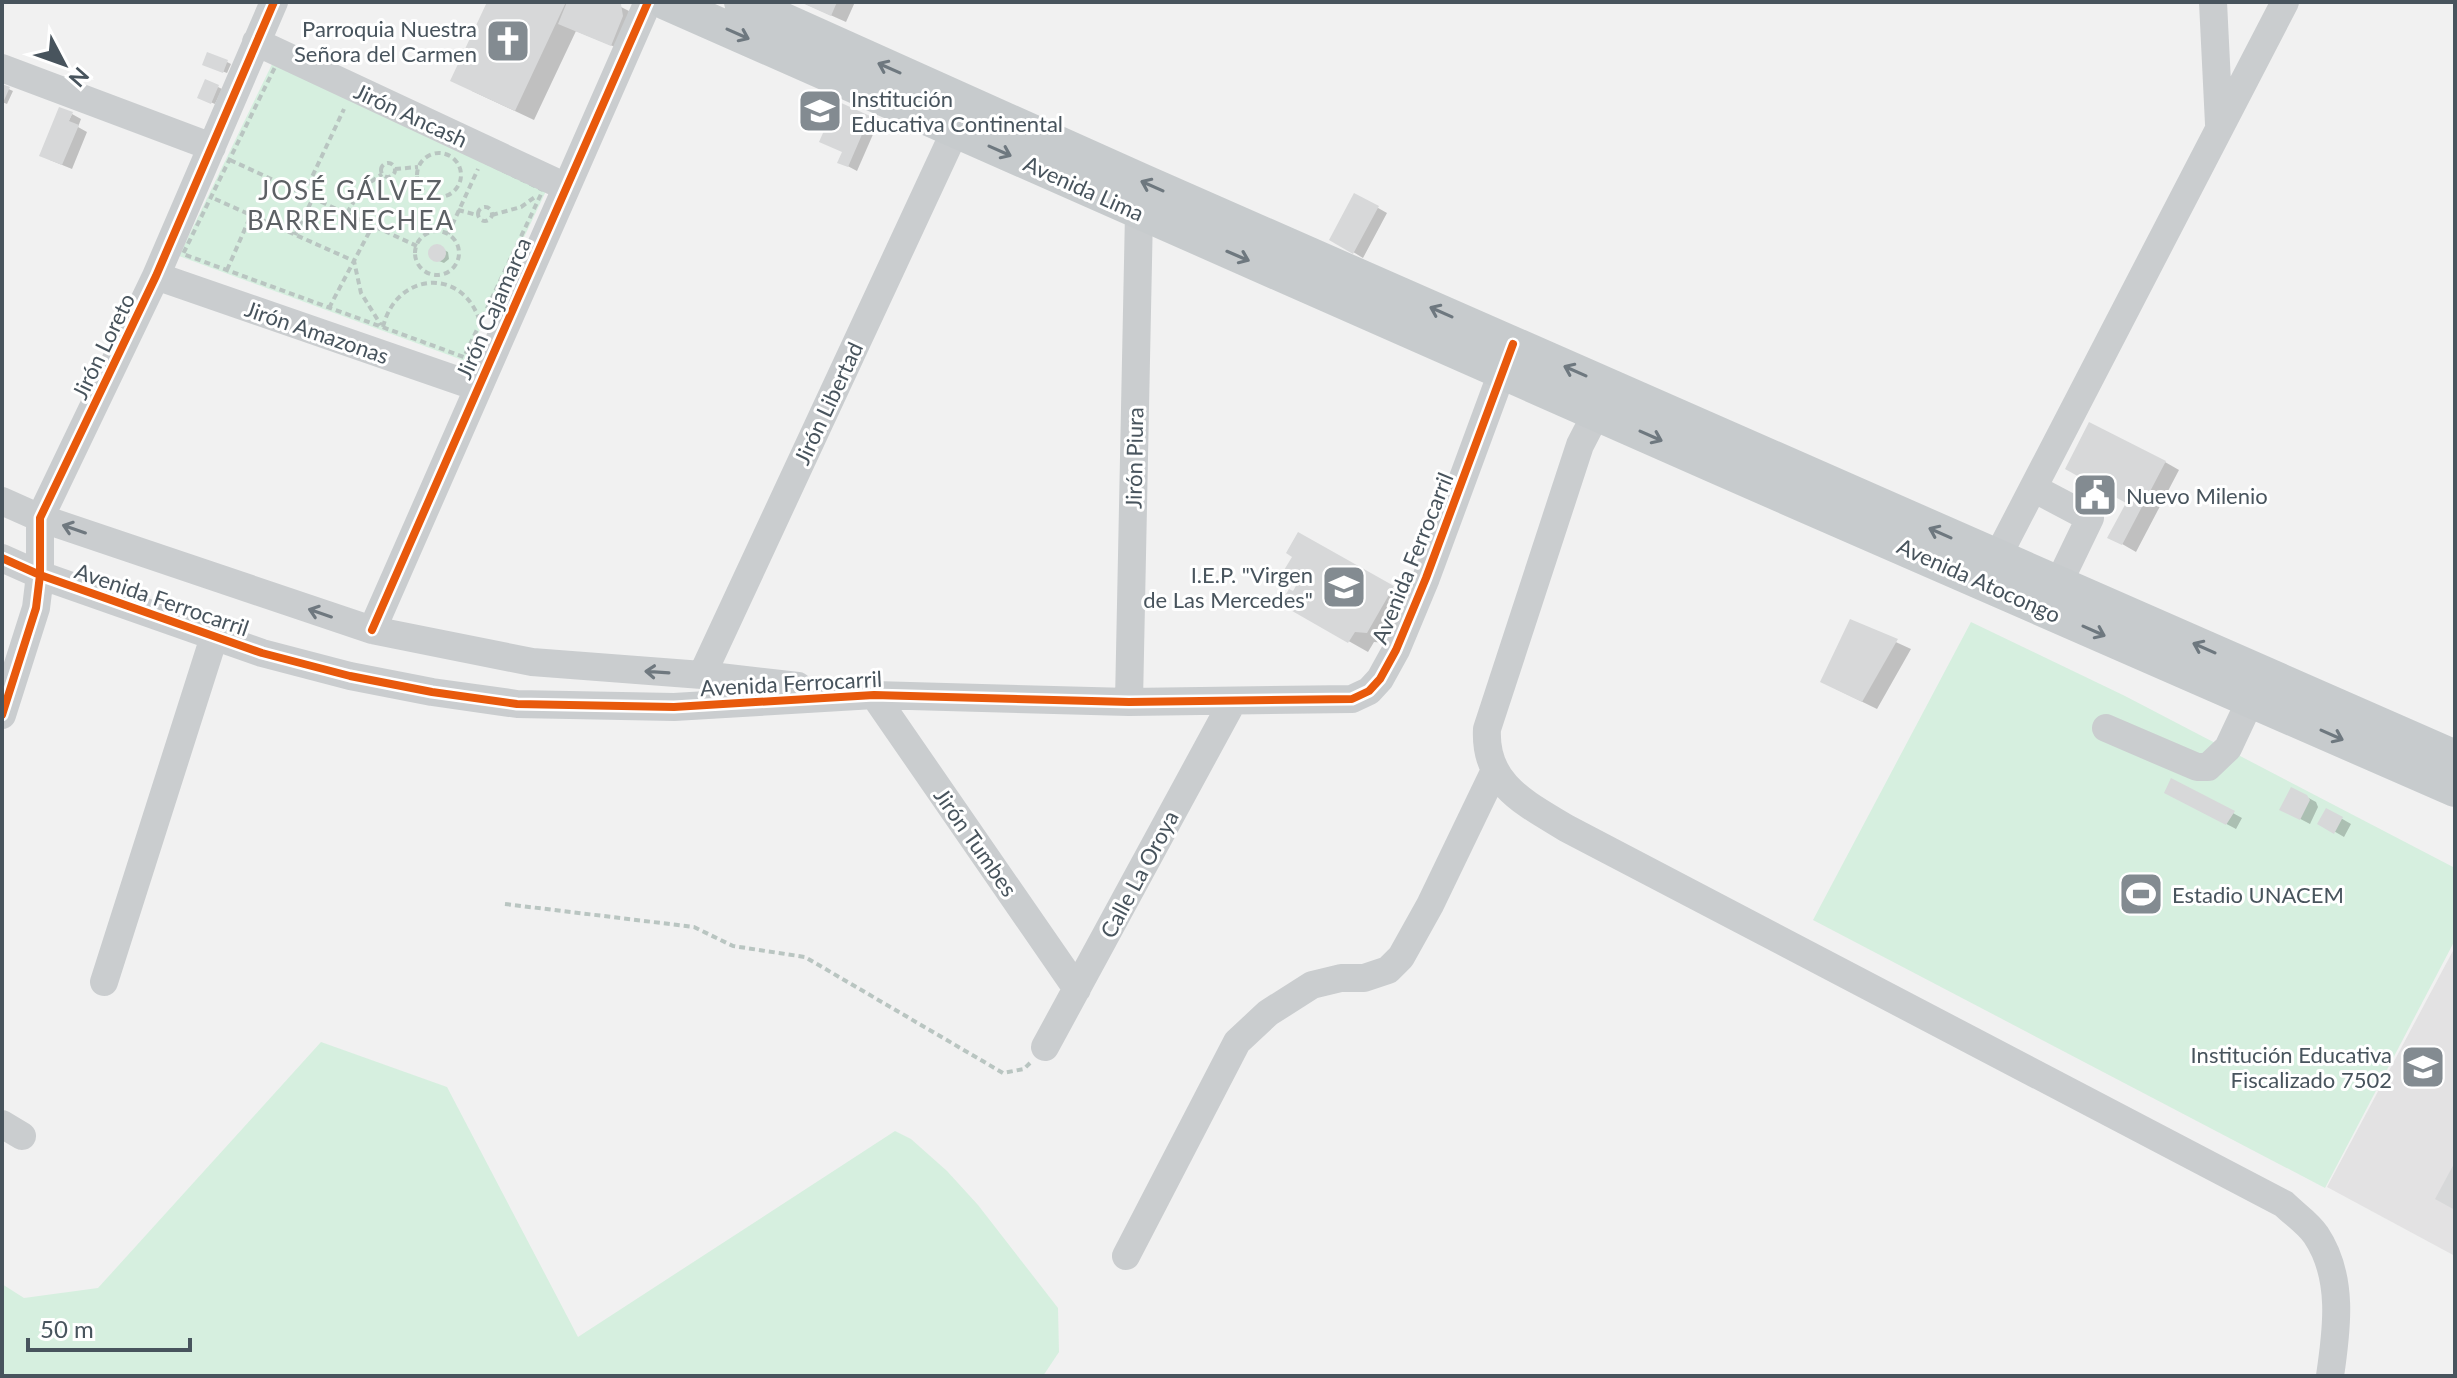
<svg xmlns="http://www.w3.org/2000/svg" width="2457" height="1378" font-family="Lato,sans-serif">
<rect width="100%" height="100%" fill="#f1f1f1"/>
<path fill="#e3e2e3" d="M 2455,947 L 2455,1256 L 2327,1187 Z"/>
<path fill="#d6efdf" d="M 276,56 L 547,189 L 465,361 L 179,256 Z
M 1971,622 L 2125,696 L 2455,868 L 2455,940 L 2325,1188 L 1813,920 Z
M 321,1042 L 447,1087 L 578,1337 L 895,1131 L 911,1139 L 947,1171 L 978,1205 L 1058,1308 L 1059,1352 L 1043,1376 L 2,1376 L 2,1284 L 24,1298 L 98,1288 Z"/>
<path fill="#0003" d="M 490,2 L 611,2 L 629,11 L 620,49 L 576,31 L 534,120 L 472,91 Z
M 801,2 L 855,2 L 846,22 Z
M 227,62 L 231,64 L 227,73 L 208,66 Z
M 206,81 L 222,89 L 215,104 L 203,99 Z
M 2,86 L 13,91 L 7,104 L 2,102 Z
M 838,104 L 878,123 L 857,171 L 840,162 L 844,152 Z
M 72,114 L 81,119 L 78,127 L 87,132 L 72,169 L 50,160 Z
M 1355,195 L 1387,213 L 1363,258 L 1332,239 Z
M 436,246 L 448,252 L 449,259 L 444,263 L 432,258 L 430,251 Z
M 2165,462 L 2179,470 L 2136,552 L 2110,537 L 2128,502 Z
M 1299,535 L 1412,599 L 1387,643 L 1374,642 L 1368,652 L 1283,604 L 1294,594 L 1300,583 L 1295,556 Z
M 1850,621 L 1911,649 L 1877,709 L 1836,689 Z
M 2172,780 L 2242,818 L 2236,829 L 2166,792 Z
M 2292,789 L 2316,802 L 2318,807 L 2310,824 L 2291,814 Z
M 2327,810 L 2351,824 L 2344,837 L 2320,823 Z"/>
<path fill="#d7d8d9" d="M 487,2 L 566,2 L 515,111 L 450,81 Z
M 567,2 L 621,4 L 623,16 L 611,46 L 558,24 Z
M 800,2 L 837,2 L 831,16 Z
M 207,52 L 228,60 L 223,73 L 202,65 Z
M 205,79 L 219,85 L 211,104 L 197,98 Z
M 2,84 L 10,87 L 2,105 Z
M 837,101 L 870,116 L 848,167 L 837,163 L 842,152 L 819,142 Z
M 59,107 L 73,112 L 69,121 L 79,125 L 62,165 L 39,156 Z
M 1354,193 L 1379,206 L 1353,254 L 1329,240 Z
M428 253a9 9 0 1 1 18 0a9 9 0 1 1-18 0Z
M 2089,422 L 2166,461 L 2122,545 L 2107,538 L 2126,503 L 2065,469 Z
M 1298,532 L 1394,586 L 1367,633 L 1355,632 L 1348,643 L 1280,604 L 1289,589 L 1293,591 L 1297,584 L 1281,575 L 1292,557 L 1286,553 Z
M 1850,619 L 1898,639 L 1862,702 L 1820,682 Z
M 2171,778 L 2235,811 L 2226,825 L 2164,793 Z
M 2291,787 L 2307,795 L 2310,800 L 2300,820 L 2279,810 Z
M 2326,808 L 2343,817 L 2334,834 L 2317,824 Z
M 2455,1162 L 2455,1210 L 2435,1199 Z"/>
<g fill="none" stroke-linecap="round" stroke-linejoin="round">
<path stroke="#b9c5c1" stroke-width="4" stroke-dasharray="6 4" stroke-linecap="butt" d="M 278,61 L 543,190 L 464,357 L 183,254 Z
M417 175a22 22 0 1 1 44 0a22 22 0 1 1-44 0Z
M 230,160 L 417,246
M381 170a7 7 0 1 1 14 0a7 7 0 1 1-14 0Z
M 395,169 L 418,167
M 304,194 L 344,109
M 215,199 L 354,261 L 361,293 L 381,325
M478 214a7 7 0 1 1 14 0a7 7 0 1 1-14 0Z
M 458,210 L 477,215
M 347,213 L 362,188 L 382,174
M 492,215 L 521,207 L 535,197
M415 253a22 22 0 1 1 44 0a22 22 0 1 1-44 0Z
M 448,234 L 478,169
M 295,235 L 313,198
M 227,270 L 251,215
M 329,308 L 373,225
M 383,327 C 396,272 463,266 480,322
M 505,904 L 694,927 L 733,946 L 805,957 L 1003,1073 L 1024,1069 L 1030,1063"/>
<path stroke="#cacdcf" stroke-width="28" d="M 2213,2 L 2219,124
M 256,42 L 566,187
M 2,68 L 212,147
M 156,276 L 477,387
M 1609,398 L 1597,412 L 1580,445 L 1487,729 C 1484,784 1525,803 1566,828 L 2284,1204 C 2294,1214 2308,1223 2316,1235 C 2344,1277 2337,1329 2330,1376
M 2033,488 L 2090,518 L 2049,603
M 2,501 L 40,518 L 372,630 L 532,662 L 702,675 L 798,686
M 2,558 L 40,575 L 262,653 L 350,676 L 432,692 L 517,704 L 674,707 L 874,695 L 1129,702 L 1352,699 L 1369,691 L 1380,679 L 1396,650 L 1426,578 L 1508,356
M 1989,573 L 2285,2
M 372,630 L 648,2
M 702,675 L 955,131
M 874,695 L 1077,989
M 1129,702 L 1139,213
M 2,715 L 36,608 L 40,575 L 40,518 L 156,276 L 274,2
M 2106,728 L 2197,767 L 2208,767 L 2228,748 L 2259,682
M 104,982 L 214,637
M 1045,1047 L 1233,701
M 2,1124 L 22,1136
M 1126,1256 L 1237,1042 L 1268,1013 L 1312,985 L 1341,978 L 1364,978 L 1388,970 L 1401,957 L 1430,905 L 1495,770"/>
<path stroke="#c7cbcd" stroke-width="36" d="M 666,2 C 1261,268 1858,528 2455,789
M 742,2 L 1143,182 L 2455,758"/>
<g stroke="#fff" stroke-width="13">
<path id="cycleway" d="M 2,558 L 40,575 L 262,653 L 350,676 L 432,692 L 517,704 L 674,707 L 874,695 L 1129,702 L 1352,699 L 1369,691 L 1380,679 L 1396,650 L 1426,578 L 1513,344
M 372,630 L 648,2
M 2,715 L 36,608 L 40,575 L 40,518 L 156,276 L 274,2"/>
</g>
<use href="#cycleway" stroke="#e8590c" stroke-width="8"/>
</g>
<defs><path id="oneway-shaft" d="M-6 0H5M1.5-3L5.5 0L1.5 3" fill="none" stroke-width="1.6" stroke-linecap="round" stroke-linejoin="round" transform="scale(2)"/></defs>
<g stroke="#6e787f">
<use href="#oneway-shaft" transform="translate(738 34) rotate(24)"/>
<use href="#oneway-shaft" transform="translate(889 68) rotate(-156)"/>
<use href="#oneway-shaft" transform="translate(1000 151) rotate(24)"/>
<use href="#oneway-shaft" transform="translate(1152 186) rotate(-156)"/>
<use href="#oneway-shaft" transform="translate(1238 256) rotate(23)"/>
<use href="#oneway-shaft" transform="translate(1441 312) rotate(-156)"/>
<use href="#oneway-shaft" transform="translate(1575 371) rotate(-156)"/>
<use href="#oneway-shaft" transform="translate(1651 436) rotate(24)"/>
<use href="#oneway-shaft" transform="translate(1940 533) rotate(-156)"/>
<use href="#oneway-shaft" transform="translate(2094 631) rotate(24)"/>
<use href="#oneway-shaft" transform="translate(2204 648) rotate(-156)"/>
<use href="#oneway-shaft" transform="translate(2332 735) rotate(24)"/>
</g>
<g stroke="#6f787f">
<use href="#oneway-shaft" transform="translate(74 529) rotate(-161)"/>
<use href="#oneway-shaft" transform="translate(320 613) rotate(-161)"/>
<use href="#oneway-shaft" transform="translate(657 672) rotate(-176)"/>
</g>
<defs>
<g id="church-square" transform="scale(2.3)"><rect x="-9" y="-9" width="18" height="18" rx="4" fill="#838b91" stroke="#fff"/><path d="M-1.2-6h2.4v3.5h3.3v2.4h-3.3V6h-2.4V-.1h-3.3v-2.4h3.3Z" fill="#fff"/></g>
<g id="school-square" transform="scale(2.3)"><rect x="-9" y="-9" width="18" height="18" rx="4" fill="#838b91" stroke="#fff"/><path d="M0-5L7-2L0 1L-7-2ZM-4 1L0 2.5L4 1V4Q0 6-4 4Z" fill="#fff"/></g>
<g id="civic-square" transform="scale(2.3)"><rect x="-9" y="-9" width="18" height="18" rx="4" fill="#838b91" stroke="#fff"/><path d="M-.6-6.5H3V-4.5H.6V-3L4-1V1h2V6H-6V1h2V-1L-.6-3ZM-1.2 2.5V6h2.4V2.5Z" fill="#fff"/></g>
<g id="stadium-square" transform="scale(2.3)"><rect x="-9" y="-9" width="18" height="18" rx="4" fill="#838b91" stroke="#fff"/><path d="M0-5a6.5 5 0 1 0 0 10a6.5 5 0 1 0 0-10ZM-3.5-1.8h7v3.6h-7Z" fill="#fff"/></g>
</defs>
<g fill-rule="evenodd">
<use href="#church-square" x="508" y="41"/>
<use href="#school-square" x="820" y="111"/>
<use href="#civic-square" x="2095" y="495"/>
<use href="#school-square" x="1344" y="587"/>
<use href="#stadium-square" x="2141" y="894"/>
<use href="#school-square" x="2423" y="1067"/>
</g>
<g text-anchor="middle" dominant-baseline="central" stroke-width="6" stroke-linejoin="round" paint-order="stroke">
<g font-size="22" fill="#48545d" stroke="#fff" text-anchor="end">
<text x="477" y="28">Parroquia Nuestra<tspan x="477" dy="25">Señora del Carmen</tspan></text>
<text x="851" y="98" text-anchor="start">Institución<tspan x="851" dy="25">Educativa Continental</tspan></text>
<text x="2126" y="495" text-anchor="start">Nuevo Milenio</text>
<text x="1313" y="574">I.E.P. "Virgen<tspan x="1313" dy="25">de Las Mercedes"</tspan></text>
<text x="2172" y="894" text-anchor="start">Estadio UNACEM</text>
<text x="2392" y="1054">Institución Educativa<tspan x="2392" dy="25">Fiscalizado 7502</tspan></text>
</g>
<g font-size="22" fill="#48545d" stroke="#fff">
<text transform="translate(411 115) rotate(25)">Jirón Ancash</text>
<text transform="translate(1084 188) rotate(24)">Avenida Lima</text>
<text transform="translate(493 308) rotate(-66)">Jirón Cajamarca</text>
<text transform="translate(317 332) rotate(19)">Jirón Amazonas</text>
<text transform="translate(103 346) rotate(-64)">Jirón Loreto</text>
<text transform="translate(828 403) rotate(-65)">Jirón Libertad</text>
<text transform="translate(1134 458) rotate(-89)">Jirón Piura</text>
<text transform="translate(1412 558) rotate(-68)">Avenida Ferrocarril</text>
<text transform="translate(1979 580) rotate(24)">Avenida Atocongo</text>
<text transform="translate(162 599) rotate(19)">Avenida Ferrocarril</text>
<text transform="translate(791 683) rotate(-3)">Avenida Ferrocarril</text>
<text transform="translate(976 842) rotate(55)">Jirón Tumbes</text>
<text transform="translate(1139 874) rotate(-62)">Calle La Oroya</text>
</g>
<g font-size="26" letter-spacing="2" fill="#5d6165" stroke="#fff">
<text x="351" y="190">JOSÉ GÁLVEZ<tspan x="351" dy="30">BARRENECHEA</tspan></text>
</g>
</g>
<rect width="2457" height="1378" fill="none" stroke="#48545d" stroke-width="8"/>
<g transform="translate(64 64) rotate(131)" stroke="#ffffff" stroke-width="6" paint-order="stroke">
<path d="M0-6L14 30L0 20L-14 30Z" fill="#48545d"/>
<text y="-12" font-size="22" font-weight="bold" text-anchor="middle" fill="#48545d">N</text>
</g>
<path d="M28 1338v12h162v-12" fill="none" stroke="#48545d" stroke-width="4"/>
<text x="40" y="1338" font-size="24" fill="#48545d" stroke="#ffffff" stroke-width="6" paint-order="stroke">50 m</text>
</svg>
